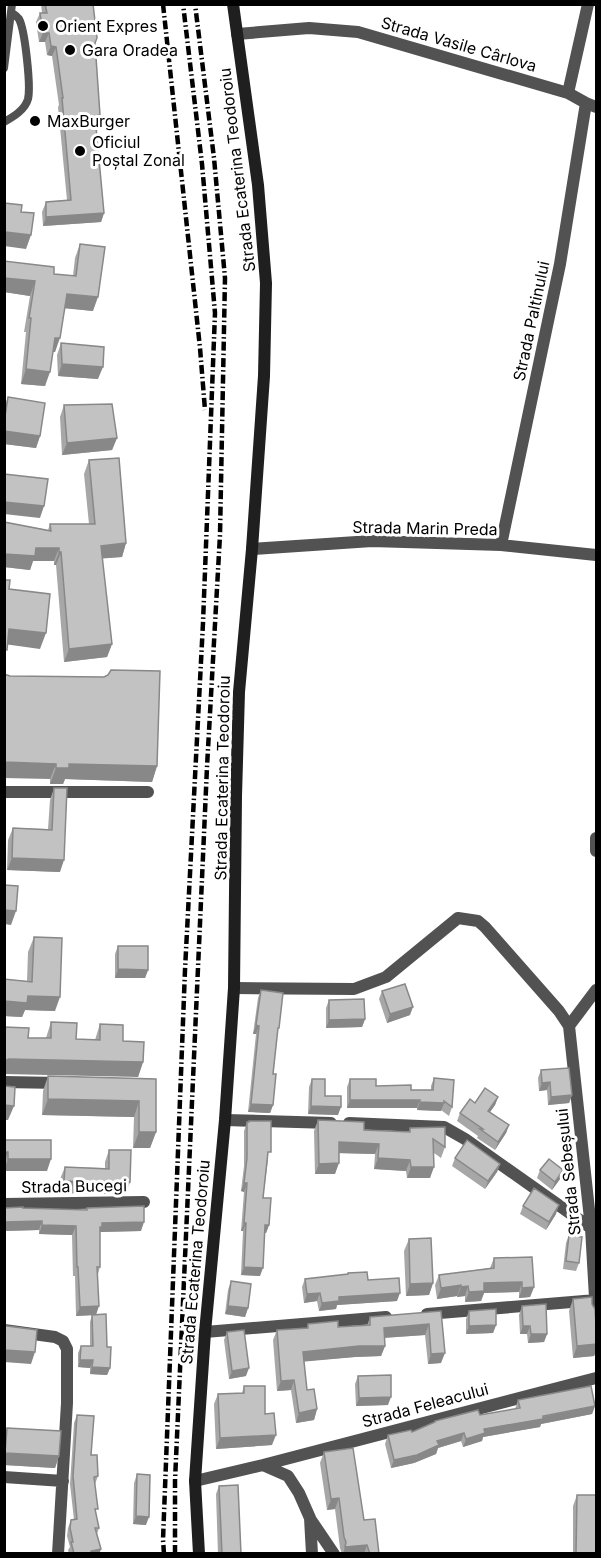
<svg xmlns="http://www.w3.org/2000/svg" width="601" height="1558" font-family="Inter,sans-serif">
<rect width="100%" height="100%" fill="#fff"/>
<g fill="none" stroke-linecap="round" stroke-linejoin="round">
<path stroke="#525252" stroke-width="8" d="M 4,68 L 12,4
M 4,122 C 13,117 25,110 28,99 C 31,86 25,30 19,19 C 16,15 15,15 12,13"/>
<path stroke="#525252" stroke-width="12" d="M 237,34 L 309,28 L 358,32 L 568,93 L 586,103 L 596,107
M 568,93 L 588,4
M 501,545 L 560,264 L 586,103
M 252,549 L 372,541 L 501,545 L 596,555
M 4,792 L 148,792
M 596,851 L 596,838
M 234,988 L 354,989 L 386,977 L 458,918 L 478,921 L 485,927 L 559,1011 L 569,1026 L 596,990
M 569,1026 L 591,1228 L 596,1315
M 4,1082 L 60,1083
M 225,1120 L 331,1123
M 349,1123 L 444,1127 L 465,1139 L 591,1228 L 596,1223
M 4,1204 L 144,1202
M 427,1314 L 596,1300
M 4,1330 L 55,1337 L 63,1341 L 67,1349 L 67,1403 L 58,1554
M 205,1332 L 386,1317
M 263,1465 L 288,1476 L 299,1493 L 310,1518 L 312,1554
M 4,1477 L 63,1481
M 195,1481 L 263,1465 L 596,1378
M 311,1520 L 334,1554"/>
<path stroke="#1f1f1f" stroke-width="12" d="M 199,1554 L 195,1481 L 205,1332 L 225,1120 L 234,988 L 236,796 L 239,692 L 252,549 L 264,376 L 266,283 L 258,185 L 233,4"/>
<path stroke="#000" stroke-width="4.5" stroke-dasharray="9 3 1.5 3" stroke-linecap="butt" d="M 163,4 L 200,348 L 205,410
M 164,1554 L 163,1540 L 185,970 L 203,623 L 215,313 L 202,164 L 183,4
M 175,1554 L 175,1481 L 207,767 L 220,535 L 225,278 L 214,158 L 195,4"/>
</g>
<path fill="#a7a7a7" d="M 41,4 L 93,4 L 97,124 L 96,124 L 104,213 L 101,222 L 43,226 L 42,212 L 46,202 L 67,200 L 58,107 L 59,105 L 52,56 L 47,55 L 45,42 L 39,42 L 36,22 L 40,13 L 42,13 Z
M 80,244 L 93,311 L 65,308 L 55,352 L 53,352 L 45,386 L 21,384 L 26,332 L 24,332 L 30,296 L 4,292 L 54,274 L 73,276 L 75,258 Z
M 61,343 L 98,379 L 58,376 L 57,355 Z
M 8,397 L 40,436 L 36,448 L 4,444 L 4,408 Z
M 64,405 L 117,438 L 112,450 L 62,455 L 60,417 Z
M 89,460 L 126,543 L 122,557 L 102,558 L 112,644 L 107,657 L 64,662 L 56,565 L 54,565 L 54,561 L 33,561 L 30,570 L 4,567 L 4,522 L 48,530 L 50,524 L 89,524 L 84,474 Z
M 4,674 L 157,766 L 152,782 L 65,779 L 63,784 L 50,784 L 50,779 Z
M 54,788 L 60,872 L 7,870 L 8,840 L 13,828 L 48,829 L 50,800 Z
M 34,937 L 55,1011 L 25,1010 L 22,1017 L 4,1016 L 4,979 L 27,981 L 28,952 Z
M 118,946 L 148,970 L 145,978 L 115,978 L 115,954 Z
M 261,990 L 277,1032 L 273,1074 L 273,1105 L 270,1113 L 248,1112 L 256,1034 L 253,1034 L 258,998 Z
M 382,991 L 410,1015 L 387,1023 L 379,999 Z
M 329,1000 L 365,1019 L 362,1027 L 326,1028 L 326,1008 Z
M 51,1022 L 76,1039 L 95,1040 L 100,1024 L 123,1041 L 143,1062 L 138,1077 L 28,1038 L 46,1038 Z
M 541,1070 L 572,1095 L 569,1103 L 548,1105 L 547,1090 L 539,1091 L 538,1078 Z
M 48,1076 L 156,1079 L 156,1132 L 150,1148 L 133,1148 L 134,1117 L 42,1115 L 43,1091 Z
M 434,1078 L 452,1107 L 449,1116 L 441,1110 L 441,1111 L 417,1110 L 417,1108 L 347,1108 L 347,1087 L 350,1079 L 376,1086 L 411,1090 L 431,1090 L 431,1086 Z
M 312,1079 L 338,1115 L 308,1114 L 309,1087 Z
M 498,1097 L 495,1105 L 490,1112 L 509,1125 L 506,1133 L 495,1150 L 477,1138 L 478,1136 L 457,1121 L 460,1113 L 475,1103 Z
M 318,1120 L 364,1130 L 409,1132 L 410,1128 L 445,1127 L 445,1147 L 441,1158 L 434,1153 L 430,1178 L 407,1178 L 406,1171 L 374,1169 L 375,1154 L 339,1153 L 335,1174 L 315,1174 L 314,1131 Z
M 247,1122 L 268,1160 L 263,1198 L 269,1225 L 266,1233 L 264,1233 L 260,1276 L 241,1275 L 243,1231 L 241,1231 L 244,1192 L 241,1191 L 244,1166 L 244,1131 Z
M 4,1140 L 47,1171 L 4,1171 Z
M 109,1150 L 126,1194 L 60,1193 L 60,1179 L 65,1167 L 105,1168 L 105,1162 Z
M 455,1158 L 500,1164 L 497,1172 L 485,1189 L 452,1166 Z
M 540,1170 L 560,1179 L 552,1190 L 537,1178 Z
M 523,1206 L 556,1214 L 546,1230 L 520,1214 Z
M 4,1208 L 86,1210 L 87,1208 L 141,1231 L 100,1232 L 100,1267 L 98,1274 L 96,1315 L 107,1347 L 110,1368 L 107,1375 L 90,1374 L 90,1368 L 78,1367 L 78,1353 L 81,1346 L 90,1346 L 90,1322 L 92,1315 L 76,1316 L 75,1276 L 73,1276 L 72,1235 L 39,1234 L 39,1230 L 4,1231 Z
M 569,1235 L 579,1263 L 576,1271 L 563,1269 L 566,1243 Z
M 409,1239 L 433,1283 L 429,1295 L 406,1296 L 404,1251 Z
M 494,1258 L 534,1287 L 530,1297 L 519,1298 L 519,1292 L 484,1293 L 481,1301 L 465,1302 L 465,1296 L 457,1297 L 457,1296 L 437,1299 L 435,1285 L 439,1275 L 490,1268 Z
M 305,1279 L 368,1280 L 397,1301 L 337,1305 L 336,1309 L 319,1311 L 317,1301 L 304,1303 L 302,1287 Z
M 231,1281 L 248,1308 L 245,1317 L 225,1314 L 228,1290 Z
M 573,1299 L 592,1304 L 597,1321 L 597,1349 L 594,1356 L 573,1358 L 569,1311 Z
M 522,1306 L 547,1334 L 544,1342 L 528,1343 L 527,1334 L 520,1334 L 519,1315 Z
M 441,1311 L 441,1363 L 428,1364 L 425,1335 L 384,1338 L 385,1346 L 381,1356 L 355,1357 L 304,1361 L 307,1390 L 317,1409 L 314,1420 L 296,1423 L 291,1390 L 277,1391 L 273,1340 L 277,1330 L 307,1328 L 308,1324 L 338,1327 L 367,1326 L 370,1317 Z
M 469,1311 L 496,1325 L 493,1333 L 466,1334 L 466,1319 Z
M 227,1332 L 246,1376 L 229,1379 L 224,1340 Z
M 358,1376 L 388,1405 L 356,1406 L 355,1384 Z
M 244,1386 L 265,1414 L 272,1445 L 216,1449 L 214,1404 L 218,1394 L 242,1393 Z
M 518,1400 L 595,1406 L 592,1414 L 541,1424 L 540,1427 L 483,1437 L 482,1441 L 463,1447 L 461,1441 L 438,1448 L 436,1454 L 414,1463 L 391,1468 L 385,1444 L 388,1435 L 412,1432 L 434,1423 L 435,1421 L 480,1415 L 515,1409 Z
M 77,1415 L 91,1455 L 98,1476 L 95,1484 L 96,1515 L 99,1528 L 97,1534 L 101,1549 L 99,1554 L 69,1554 L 68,1550 L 70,1547 L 67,1536 L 68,1528 L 71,1520 L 74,1520 L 70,1484 L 74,1423 Z
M 7,1428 L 59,1456 L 55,1468 L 4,1465 L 4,1434 Z
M 324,1452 L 364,1520 L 379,1554 L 342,1554 L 340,1548 L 335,1509 L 327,1510 L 320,1463 Z
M 137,1474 L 146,1525 L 133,1524 L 134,1483 Z
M 219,1486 L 241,1554 L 218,1554 L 216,1494 Z
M 577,1495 L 597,1554 L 573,1554 L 573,1506 Z"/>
<path fill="#888" d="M 43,33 L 49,33 L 45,42 L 39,42 Z
M 51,46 L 56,47 L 52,56 L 47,55 Z
M 100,115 L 97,124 L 92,125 L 95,116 Z
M 104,213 L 101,222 L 43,226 L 46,217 Z
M 6,232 L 31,235 L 26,249 L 4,246 Z
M 4,278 L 35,281 L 30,296 L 4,292 Z
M 67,294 L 98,297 L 93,311 L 62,308 Z
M 55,338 L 60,338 L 55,352 L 50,352 Z
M 62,364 L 103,367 L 98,379 L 58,376 Z
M 26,369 L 50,372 L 45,386 L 21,384 Z
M 4,431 L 40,436 L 36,448 L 4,444 Z
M 117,438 L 112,450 L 62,455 L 67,443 Z
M 4,502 L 44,506 L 40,518 L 4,514 Z
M 126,543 L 122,557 L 96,559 L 101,546 Z
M 36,548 L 59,548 L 54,561 L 33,561 L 30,570 L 4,567 L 4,554 Z
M 59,552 L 61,552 L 56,565 L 54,565 Z
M 9,629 L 46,633 L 40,649 L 4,644 Z
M 112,644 L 107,657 L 64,662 L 69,649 Z
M 4,762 L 56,764 L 50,779 L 4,778 Z
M 69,764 L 157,766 L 152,782 L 65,779 L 63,784 L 50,784 L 56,768 Z
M 12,858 L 64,860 L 60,872 L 7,870 Z
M 4,910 L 16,911 L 11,925 L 4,924 Z
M 118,969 L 148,970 L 145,978 L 115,978 Z
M 28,996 L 60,997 L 55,1011 L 25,1010 L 22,1017 L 4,1016 L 4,1001 Z
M 413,1007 L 410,1015 L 387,1023 L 390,1014 Z
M 365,1019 L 362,1027 L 326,1028 L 329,1020 Z
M 256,1025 L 259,1026 L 256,1034 L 253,1034 Z
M 9,1059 L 143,1062 L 138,1077 L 4,1074 L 4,1061 Z
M 550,1082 L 547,1090 L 539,1091 L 542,1083 Z
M 572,1095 L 569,1103 L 548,1105 L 551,1097 Z
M 498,1097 L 495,1105 L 485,1119 L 488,1111 Z
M 48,1099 L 139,1101 L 134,1117 L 42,1115 Z
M 350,1100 L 420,1100 L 417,1108 L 347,1108 Z
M 420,1102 L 444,1103 L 441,1111 L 417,1110 Z
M 251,1104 L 273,1105 L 270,1113 L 248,1112 Z
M 4,1105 L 14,1106 L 8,1120 L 4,1120 Z
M 311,1106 L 341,1107 L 338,1115 L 308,1114 Z
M 509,1125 L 506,1133 L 495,1150 L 498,1142 Z
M 139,1132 L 156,1132 L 150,1148 L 133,1148 Z
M 339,1142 L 379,1144 L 375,1154 L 335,1153 Z
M 4,1152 L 8,1152 L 4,1162 Z
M 378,1158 L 410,1160 L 406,1171 L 374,1169 Z
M 8,1159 L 51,1159 L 47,1171 L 4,1171 Z
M 339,1163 L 335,1174 L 315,1174 L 319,1164 Z
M 500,1164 L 497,1172 L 485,1189 L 488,1181 Z
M 411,1167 L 434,1167 L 430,1178 L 407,1178 Z
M 563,1170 L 560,1179 L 552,1190 L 555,1182 Z
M 64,1181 L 130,1182 L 126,1194 L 60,1193 Z
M 244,1183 L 247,1183 L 244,1192 L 241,1191 Z
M 559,1205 L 556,1214 L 546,1230 L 549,1222 Z
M 42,1221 L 39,1230 L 4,1231 L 4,1222 Z
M 144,1222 L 141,1231 L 100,1232 L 99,1236 L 100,1227 L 102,1223 Z
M 244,1223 L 246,1223 L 243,1231 L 241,1231 Z
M 42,1225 L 76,1226 L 72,1235 L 39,1234 Z
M 265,1225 L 269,1225 L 266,1233 L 262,1233 Z
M 244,1267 L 263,1268 L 260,1276 L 241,1275 Z
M 522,1282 L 519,1292 L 484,1293 L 481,1301 L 465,1302 L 469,1292 L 484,1283 Z
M 433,1283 L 429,1295 L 406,1296 L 410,1284 Z
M 461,1285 L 457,1296 L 437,1299 L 441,1288 Z
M 468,1286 L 465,1296 L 457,1297 L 461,1287 Z
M 534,1287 L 530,1297 L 519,1298 L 522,1288 Z
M 320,1293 L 317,1301 L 304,1303 L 307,1294 Z
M 400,1293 L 397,1301 L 337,1305 L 336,1309 L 319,1311 L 322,1303 L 339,1297 Z
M 99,1306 L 96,1315 L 76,1316 L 80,1307 Z
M 228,1306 L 248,1308 L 245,1317 L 225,1314 Z
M 429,1324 L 425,1335 L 380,1338 L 384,1328 Z
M 496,1325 L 493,1333 L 466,1334 L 469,1326 Z
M 523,1326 L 530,1326 L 527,1334 L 520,1334 Z
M 531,1334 L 547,1334 L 544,1342 L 528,1343 Z
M 597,1344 L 597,1349 L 594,1356 L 573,1358 L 577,1346 Z
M 359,1346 L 385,1346 L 381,1356 L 355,1357 L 300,1362 L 303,1352 Z
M 4,1350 L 35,1352 L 31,1364 L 4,1362 Z
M 445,1353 L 441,1363 L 428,1364 L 431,1354 Z
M 80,1360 L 93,1360 L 90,1368 L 78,1367 Z
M 92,1367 L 110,1368 L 107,1375 L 90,1374 Z
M 249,1368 L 246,1376 L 229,1379 L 232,1371 Z
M 294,1380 L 291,1390 L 277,1391 L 281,1381 Z
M 391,1397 L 388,1405 L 356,1406 L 359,1398 Z
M 595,1406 L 592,1414 L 541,1424 L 540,1427 L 483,1437 L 482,1441 L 463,1447 L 466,1439 L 484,1429 Z
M 317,1409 L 314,1420 L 296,1423 L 299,1413 Z
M 464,1433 L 461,1441 L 438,1448 L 436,1454 L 414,1463 L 391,1468 L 394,1460 L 437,1441 Z
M 276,1435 L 272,1445 L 216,1449 L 220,1438 Z
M 5,1453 L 59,1456 L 55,1468 L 4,1465 Z
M 339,1498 L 335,1509 L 327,1510 L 331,1499 Z
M 136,1516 L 149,1517 L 146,1525 L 133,1524 Z
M 367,1545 L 364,1554 L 343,1554 L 345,1547 Z
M 101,1549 L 99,1554 L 90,1554 L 91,1551 Z"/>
<path fill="#c2c2c2" stroke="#888" stroke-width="1.5" d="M 45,4 L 93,4 L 97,38 L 95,43 L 100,115 L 95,116 L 104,213 L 46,217 L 46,202 L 71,200 L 62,98 L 63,98 L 56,47 L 51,46 L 49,33 L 43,33 L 40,13 L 47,13 Z
M 4,203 L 22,205 L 21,212 L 34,213 L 31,235 L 6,232 L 4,246 Z
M 80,244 L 105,247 L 98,297 L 67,294 L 60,338 L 55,338 L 50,372 L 26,369 L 31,318 L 29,318 L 35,281 L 4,278 L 4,261 L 54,267 L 54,274 L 76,276 Z
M 61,343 L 104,347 L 103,367 L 62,364 Z
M 8,397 L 45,403 L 40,436 L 4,431 L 4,423 Z
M 112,404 L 117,438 L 67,443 L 64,405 Z
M 119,458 L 126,543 L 101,546 L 112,644 L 69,649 L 61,552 L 59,552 L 59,548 L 36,548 L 35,556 L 4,554 L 4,522 L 51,531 L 50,524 L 95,524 L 89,460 Z
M 4,474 L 48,479 L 44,506 L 4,502 Z
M 4,580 L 10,580 L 9,589 L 50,594 L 46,633 L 9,629 L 7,650 L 4,650 Z
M 111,670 L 160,671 L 157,766 L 69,764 L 69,768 L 56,768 L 56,764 L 4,762 L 4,674 L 10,676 L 104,677 L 108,675 Z
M 54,788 L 67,788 L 64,860 L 12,858 L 13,828 L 52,830 Z
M 4,885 L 18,886 L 16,911 L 4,910 Z
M 34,937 L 62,938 L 60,997 L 28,996 L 27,1003 L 4,1001 L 4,979 L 32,982 Z
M 118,946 L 148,946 L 148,970 L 118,969 Z
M 405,984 L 413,1007 L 390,1014 L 382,991 Z
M 261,990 L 283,993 L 279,1028 L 278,1028 L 273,1074 L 276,1074 L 273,1105 L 251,1104 L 259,1026 L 256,1025 Z
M 364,999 L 365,1019 L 329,1020 L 329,1000 Z
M 51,1022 L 77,1023 L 76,1039 L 100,1040 L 100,1024 L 123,1025 L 123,1041 L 144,1042 L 143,1062 L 9,1059 L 4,1061 L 4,1027 L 29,1028 L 28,1038 L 51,1038 Z
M 569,1068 L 572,1095 L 551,1097 L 550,1082 L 542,1083 L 541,1070 Z
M 48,1076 L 156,1079 L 156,1132 L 139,1132 L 139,1101 L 48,1099 Z
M 434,1078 L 454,1080 L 452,1107 L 444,1101 L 444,1103 L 420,1102 L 420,1100 L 350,1100 L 350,1079 L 376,1079 L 376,1086 L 411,1085 L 411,1090 L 433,1090 Z
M 312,1079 L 325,1079 L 325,1096 L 341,1096 L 341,1107 L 311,1106 Z
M 4,1086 L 15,1087 L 14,1106 L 4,1105 Z
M 485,1088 L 498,1097 L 488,1111 L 509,1125 L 498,1142 L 480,1129 L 483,1129 L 460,1113 L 470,1099 L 475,1103 Z
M 318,1120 L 364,1122 L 364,1130 L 410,1132 L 410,1128 L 445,1127 L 445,1147 L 433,1139 L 434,1167 L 411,1167 L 410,1160 L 378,1158 L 379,1144 L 339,1142 L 339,1163 L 319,1164 Z
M 249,1121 L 271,1121 L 271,1152 L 268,1152 L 263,1198 L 271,1198 L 269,1225 L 265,1225 L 263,1268 L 244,1267 L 246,1223 L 244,1223 L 247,1183 L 244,1183 L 247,1158 L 247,1122 L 249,1122 Z
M 4,1140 L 51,1140 L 51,1159 L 8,1159 L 8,1152 L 4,1152 Z
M 467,1140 L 500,1164 L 488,1181 L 455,1158 Z
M 109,1150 L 131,1150 L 130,1182 L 64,1181 L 65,1167 L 109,1169 Z
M 549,1159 L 563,1170 L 555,1182 L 540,1170 Z
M 534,1188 L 559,1205 L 549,1222 L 523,1206 Z
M 144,1206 L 144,1222 L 102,1223 L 102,1227 L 100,1227 L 100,1267 L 97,1267 L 99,1306 L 80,1307 L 78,1267 L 77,1267 L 76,1226 L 42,1225 L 42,1221 L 4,1222 L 4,1208 L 23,1207 L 23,1208 L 87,1210 L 87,1208 Z
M 569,1235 L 582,1237 L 579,1263 L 566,1261 Z
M 431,1238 L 433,1283 L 410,1284 L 409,1239 Z
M 532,1257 L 534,1287 L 522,1288 L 522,1282 L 484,1283 L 484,1291 L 469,1292 L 468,1286 L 461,1287 L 461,1285 L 441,1288 L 439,1275 L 494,1268 L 494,1258 Z
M 367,1272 L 368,1280 L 399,1278 L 400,1293 L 339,1297 L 339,1301 L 322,1303 L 320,1293 L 307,1294 L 305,1279 L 348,1274 L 348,1273 Z
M 231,1281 L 251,1284 L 248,1308 L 228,1306 Z
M 592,1297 L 592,1304 L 595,1309 L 597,1344 L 577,1346 L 573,1299 Z
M 546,1304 L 547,1334 L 531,1334 L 530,1326 L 523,1326 L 522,1306 Z
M 496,1309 L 496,1325 L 469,1326 L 469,1311 Z
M 441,1311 L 445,1353 L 431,1354 L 429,1324 L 384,1328 L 385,1346 L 359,1346 L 303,1352 L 307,1390 L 314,1389 L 317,1409 L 299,1413 L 294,1380 L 281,1381 L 277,1330 L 308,1328 L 308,1324 L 338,1321 L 338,1327 L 370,1325 L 370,1317 Z
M 106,1314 L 107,1347 L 111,1347 L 110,1368 L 92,1367 L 93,1360 L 80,1360 L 81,1346 L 93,1346 L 92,1315 Z
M 4,1325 L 7,1326 L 37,1330 L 35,1352 L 4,1350 Z
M 244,1330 L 249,1368 L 232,1371 L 227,1332 Z
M 391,1375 L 391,1397 L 359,1398 L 358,1376 Z
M 244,1386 L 265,1386 L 265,1414 L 274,1413 L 276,1435 L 220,1438 L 218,1394 L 244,1393 Z
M 591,1386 L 595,1406 L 543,1416 L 543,1419 L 484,1429 L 485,1433 L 466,1439 L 464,1433 L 437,1441 L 439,1445 L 417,1455 L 394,1460 L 388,1435 L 411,1430 L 412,1432 L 435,1422 L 435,1421 L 478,1410 L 480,1415 L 520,1408 L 518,1400 Z
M 77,1415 L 94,1416 L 91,1455 L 97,1455 L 98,1476 L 94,1477 L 98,1509 L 95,1509 L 99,1528 L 95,1528 L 101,1549 L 91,1551 L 91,1554 L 74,1554 L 71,1542 L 73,1542 L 70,1528 L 71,1520 L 77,1519 L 73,1476 Z
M 7,1428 L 61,1431 L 59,1456 L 5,1453 Z
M 353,1448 L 364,1520 L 375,1519 L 379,1554 L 370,1554 L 367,1545 L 345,1547 L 346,1542 L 344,1537 L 339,1498 L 331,1499 L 324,1452 Z
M 137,1474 L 150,1475 L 149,1517 L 136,1516 Z
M 238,1485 L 241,1554 L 222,1554 L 219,1486 Z
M 577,1495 L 597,1495 L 597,1554 L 576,1554 Z"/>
<g fill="#000" stroke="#fff" stroke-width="2">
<circle cx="43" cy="26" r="6"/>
<circle cx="70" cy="50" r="6"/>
<circle cx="35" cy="121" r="6"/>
<circle cx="80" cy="151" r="6"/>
</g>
<g text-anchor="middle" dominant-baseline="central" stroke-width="6" stroke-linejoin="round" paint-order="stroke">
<g font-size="16" fill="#000" stroke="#fff" text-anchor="start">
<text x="55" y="26">Orient Expres</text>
<text x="82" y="50">Gara Oradea</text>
<text x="47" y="121">MaxBurger</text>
<text x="92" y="142">Oficiul<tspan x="92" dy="18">Poștal Zonal</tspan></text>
</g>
<g font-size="16" fill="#000" stroke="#fff">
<text transform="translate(459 44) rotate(16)">Strada Vasile Cârlova</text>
<text transform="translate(237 170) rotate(-97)">Strada Ecaterina Teodoroiu</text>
<text transform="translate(531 321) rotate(-78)">Strada Paltinului</text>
<text transform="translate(425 528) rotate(1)">Strada Marin Preda</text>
<text transform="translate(222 778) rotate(-89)">Strada Ecaterina Teodoroiu</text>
<text transform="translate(568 1172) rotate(-96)">Strada Sebeșului</text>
<text transform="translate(74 1186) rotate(-1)">Strada Bucegi</text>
<text transform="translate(195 1262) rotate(-85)">Strada Ecaterina Teodoroiu</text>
<text transform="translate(425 1405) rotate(-15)">Strada Feleacului</text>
</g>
</g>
<rect width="601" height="1558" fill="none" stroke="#000000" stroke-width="12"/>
</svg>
